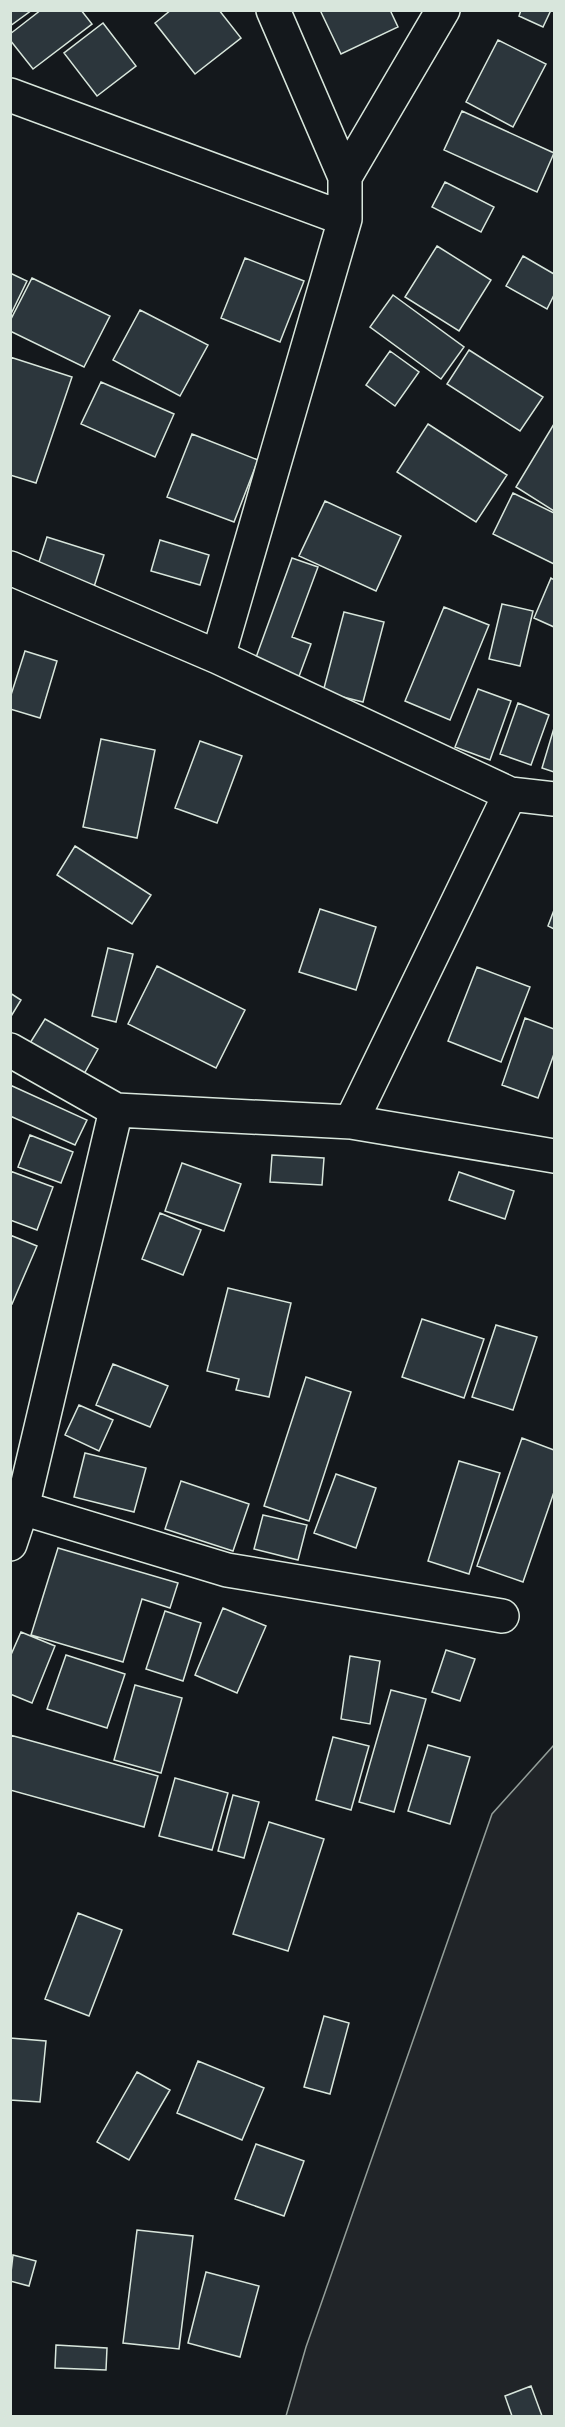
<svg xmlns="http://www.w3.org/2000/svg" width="565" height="2427" font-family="'Roboto Condensed',sans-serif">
<rect width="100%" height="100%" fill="#14181c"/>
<path fill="#202428" stroke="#939e99" stroke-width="1.5" d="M 554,1745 L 554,2416 L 286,2416 L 306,2347 L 492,1814 Z"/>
<path fill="#2c363c" stroke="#d8e6dc" stroke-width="1.5" d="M 10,10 L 32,10 L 10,26 Z
M 41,10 L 81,10 L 92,24 L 33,69 L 10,40 L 10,34 Z
M 171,10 L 219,10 L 241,38 L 195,74 L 155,23 Z
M 320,10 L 390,10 L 398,27 L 341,54 Z
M 521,10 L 551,10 L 543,27 L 519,16 Z
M 103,23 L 136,66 L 97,96 L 64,53 Z
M 498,40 L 546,64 L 513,127 L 466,102 Z
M 462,111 L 554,153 L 537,192 L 444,150 Z
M 445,182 L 494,207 L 481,232 L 432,207 Z
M 437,246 L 491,280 L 459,331 L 405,297 Z
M 523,256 L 554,274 L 554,295 L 547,309 L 506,286 Z
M 245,258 L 304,281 L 280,342 L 221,318 Z
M 10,273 L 27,281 L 10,316 Z
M 32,278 L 110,316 L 84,367 L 10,331 L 10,321 Z
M 393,295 L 464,347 L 441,379 L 370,327 Z
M 140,310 L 208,345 L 180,396 L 113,360 Z
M 469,350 L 543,397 L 520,431 L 447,384 Z
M 390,351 L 419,372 L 395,406 L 366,385 Z
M 10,357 L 72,377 L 36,483 L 10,475 Z
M 101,382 L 174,414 L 155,457 L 81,424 Z
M 428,424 L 507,475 L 476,522 L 397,472 Z
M 554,424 L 554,511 L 516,487 Z
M 192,434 L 258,460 L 234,522 L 167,497 Z
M 513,493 L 554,513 L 554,564 L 493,534 Z
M 325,501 L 401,536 L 376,591 L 299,556 Z
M 47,537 L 104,555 L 94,587 L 37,568 Z
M 160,540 L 209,555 L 200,585 L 151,571 Z
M 292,558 L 318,567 L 292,637 L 311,644 L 298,679 L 254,663 Z
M 551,578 L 554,580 L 554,627 L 534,618 Z
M 502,604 L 533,611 L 520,666 L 489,659 Z
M 444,607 L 489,625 L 450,720 L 405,701 Z
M 344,612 L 384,622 L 363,702 L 323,692 Z
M 25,651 L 57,661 L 40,718 L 10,709 L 10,698 Z
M 478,689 L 511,701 L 490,760 L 455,747 Z
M 518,703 L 549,715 L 531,765 L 500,754 Z
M 554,728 L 554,772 L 542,768 Z
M 101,739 L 155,750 L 137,838 L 83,827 Z
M 200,741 L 242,756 L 217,823 L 175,808 Z
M 75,846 L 151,895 L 132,924 L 57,875 Z
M 320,909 L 376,927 L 356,990 L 299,972 Z
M 554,910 L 554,929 L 548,926 Z
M 108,948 L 133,954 L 116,1022 L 92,1016 Z
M 157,966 L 245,1010 L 216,1068 L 128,1024 Z
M 477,967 L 530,987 L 501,1062 L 448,1041 Z
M 10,993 L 21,1000 L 10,1018 Z
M 525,1018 L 554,1029 L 554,1054 L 538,1098 L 502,1085 Z
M 45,1019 L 98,1049 L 84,1074 L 30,1043 Z
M 10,1085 L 87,1120 L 75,1145 L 10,1116 Z
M 30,1135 L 73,1152 L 61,1183 L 18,1167 Z
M 272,1155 L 324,1158 L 322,1185 L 270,1182 Z
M 182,1163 L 241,1184 L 224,1231 L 165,1211 Z
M 10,1171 L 53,1187 L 37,1230 L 10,1220 Z
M 459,1172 L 514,1191 L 505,1219 L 449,1200 Z
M 160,1213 L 201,1230 L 183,1275 L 142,1259 Z
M 10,1235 L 37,1246 L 12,1304 L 10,1303 Z
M 228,1288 L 291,1303 L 269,1397 L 236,1390 L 239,1379 L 207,1371 Z
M 422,1319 L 484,1339 L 464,1398 L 402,1377 Z
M 496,1325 L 537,1337 L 513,1410 L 472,1397 Z
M 113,1364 L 168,1386 L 150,1427 L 96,1405 Z
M 306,1377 L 351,1392 L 309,1521 L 264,1506 Z
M 79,1405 L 113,1420 L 99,1451 L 65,1435 Z
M 522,1438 L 554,1450 L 554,1492 L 523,1582 L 477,1566 Z
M 85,1453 L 146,1468 L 134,1512 L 74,1497 Z
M 459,1461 L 500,1473 L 469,1574 L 428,1561 Z
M 336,1474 L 376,1488 L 356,1548 L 314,1533 Z
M 181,1481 L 249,1504 L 233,1551 L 165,1529 Z
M 263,1515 L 307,1525 L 298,1560 L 254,1549 Z
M 58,1548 L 178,1583 L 170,1608 L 142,1599 L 123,1662 L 31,1635 Z
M 223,1608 L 266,1626 L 237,1693 L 195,1675 Z
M 165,1611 L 201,1623 L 183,1681 L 146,1669 Z
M 21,1632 L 55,1646 L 32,1703 L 10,1694 L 10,1657 Z
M 446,1650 L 475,1659 L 460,1701 L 432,1692 Z
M 66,1655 L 125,1674 L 107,1728 L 47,1709 Z
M 350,1656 L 380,1661 L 370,1724 L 341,1719 Z
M 135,1685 L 182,1698 L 161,1773 L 114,1760 Z
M 391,1690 L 426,1699 L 394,1812 L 359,1802 Z
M 10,1735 L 158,1776 L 144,1827 L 10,1790 Z
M 333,1737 L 369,1746 L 351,1810 L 316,1800 Z
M 428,1745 L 470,1757 L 450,1824 L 408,1811 Z
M 175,1778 L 228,1793 L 212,1850 L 159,1836 Z
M 233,1795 L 259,1802 L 244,1858 L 218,1851 Z
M 269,1822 L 324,1839 L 288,1951 L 233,1934 Z
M 78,1913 L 122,1930 L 89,2016 L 45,1999 Z
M 324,2016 L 349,2023 L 330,2094 L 304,2087 Z
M 10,2038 L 46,2041 L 40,2102 L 10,2100 Z
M 198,2061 L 264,2088 L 242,2140 L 177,2113 Z
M 137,2072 L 170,2090 L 129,2160 L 97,2142 Z
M 256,2144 L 304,2161 L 284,2216 L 235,2199 Z
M 137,2230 L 193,2236 L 179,2349 L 123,2343 Z
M 13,2255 L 36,2261 L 29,2286 L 10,2281 Z
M 206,2272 L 259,2286 L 240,2357 L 188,2343 Z
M 56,2345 L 107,2348 L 106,2370 L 55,2368 Z
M 531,2386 L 542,2416 L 512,2416 L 505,2396 Z"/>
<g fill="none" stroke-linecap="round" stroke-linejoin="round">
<g stroke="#d8e6dc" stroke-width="36">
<path id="minor" d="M 273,10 L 345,177
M 10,95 L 345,219
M 10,568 L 218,657 L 510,794 L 554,799
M 218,657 L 345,219 L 345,177 L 443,10
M 10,1050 L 116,1110 L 351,1122 L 554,1156
M 351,1122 L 510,794
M 22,1508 L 227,1570 L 502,1616
M 10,1544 L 22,1508 L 116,1110"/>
</g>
<use href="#minor" stroke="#14181c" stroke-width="33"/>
</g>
<rect width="565" height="2427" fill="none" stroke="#d8e6dc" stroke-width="24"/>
</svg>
